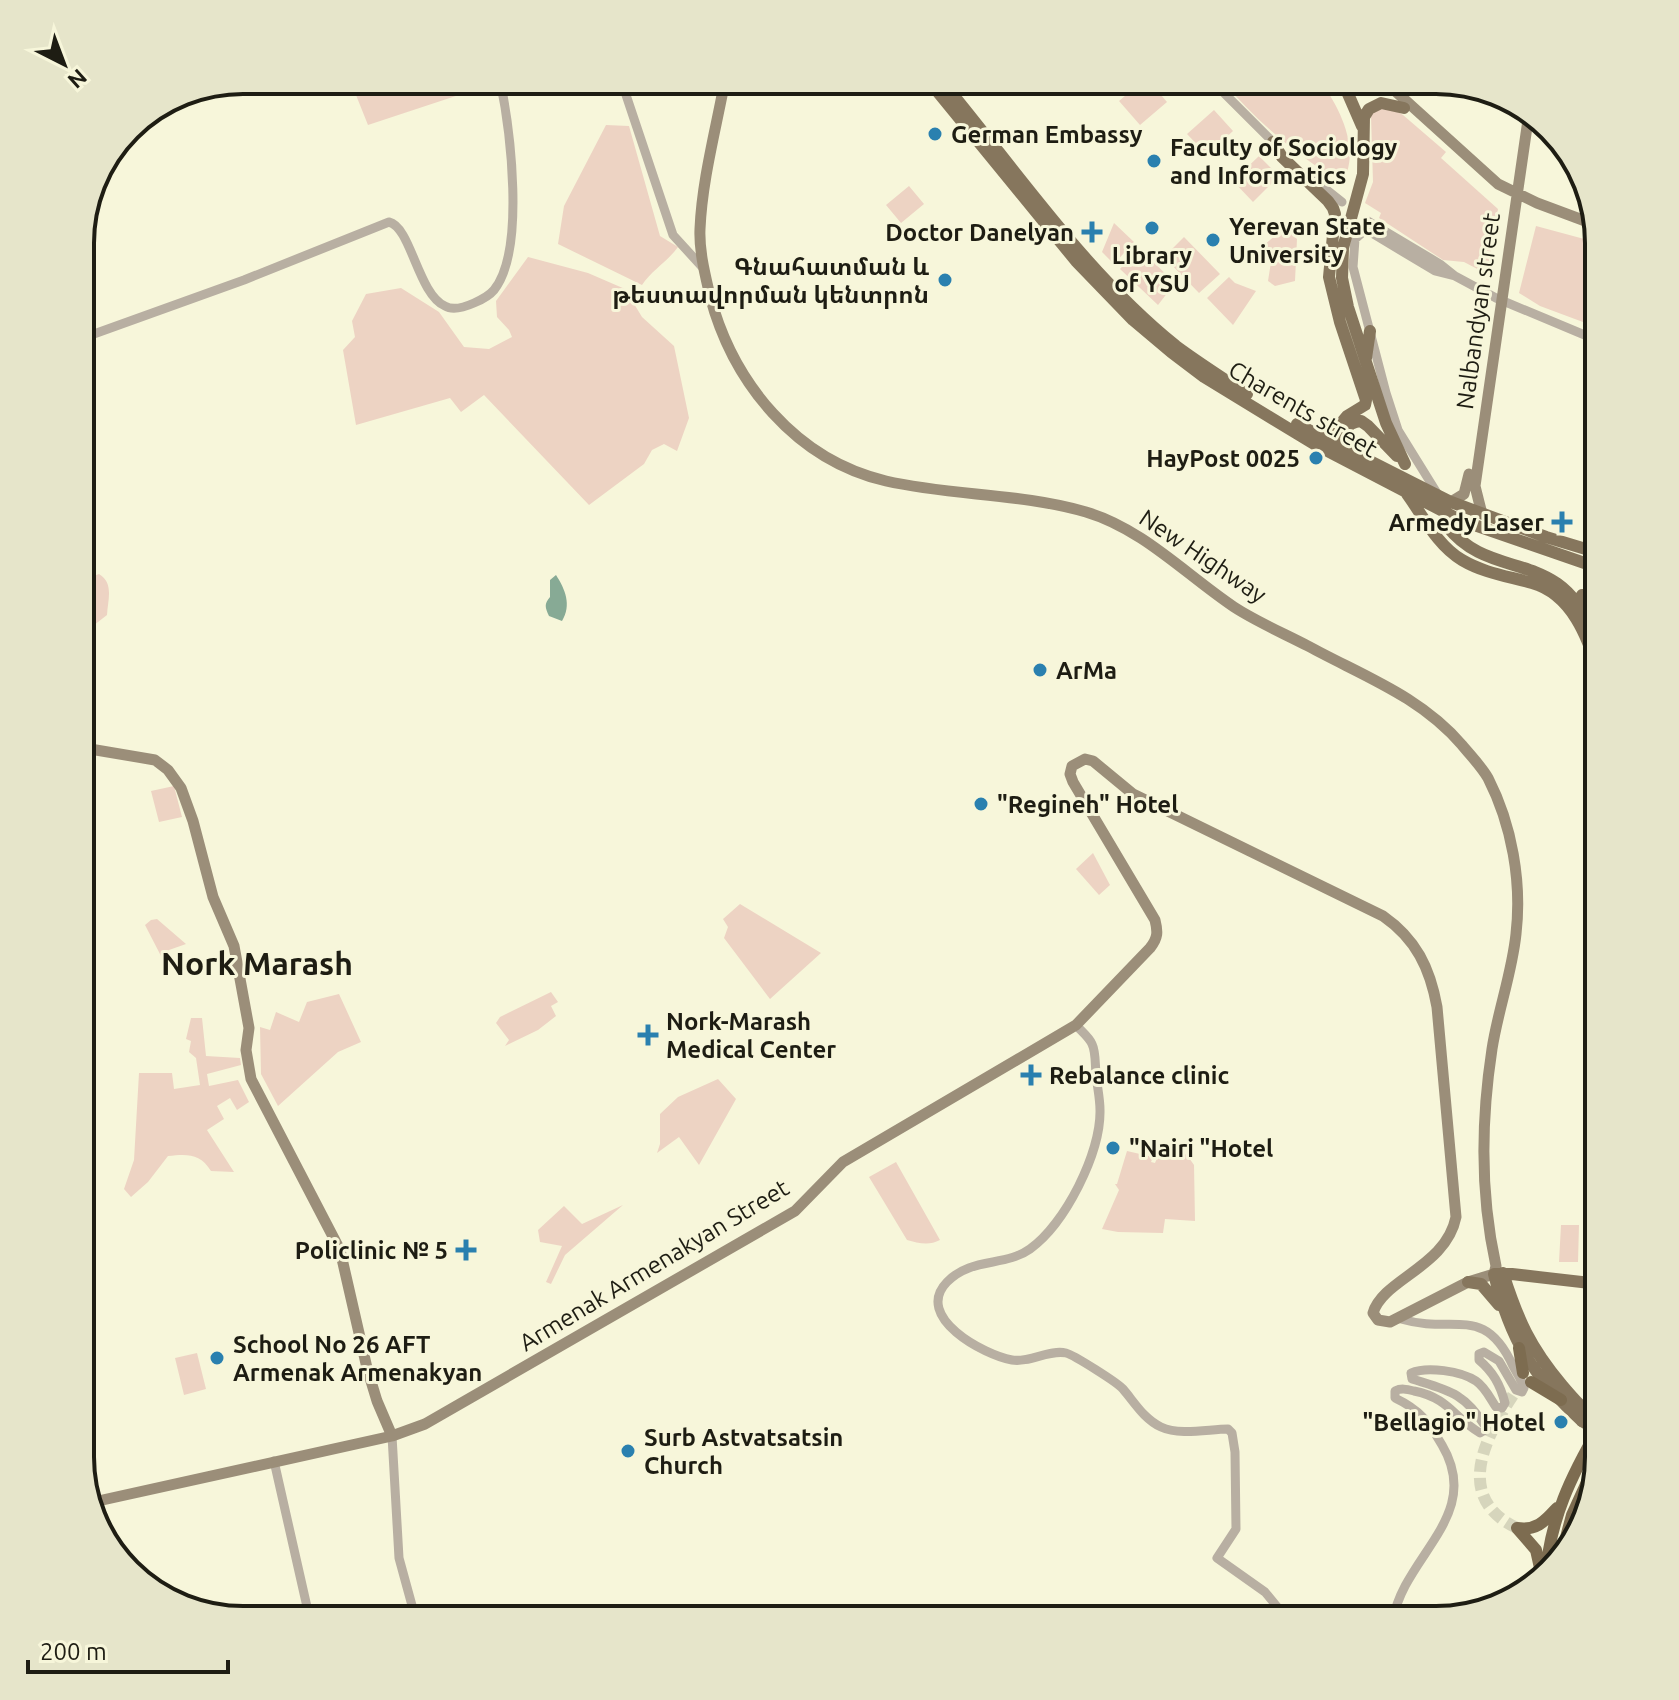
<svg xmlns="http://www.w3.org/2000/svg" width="1679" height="1700" font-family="Ubuntu,'Noto Sans Armenian',sans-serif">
<rect width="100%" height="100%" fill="#f7f6da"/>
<path fill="#edd3c3" d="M 350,80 L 480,80 L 483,87 L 368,125 Z
M 1144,80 L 1149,81 L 1167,102 L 1140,125 L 1119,101 Z
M 1222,80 L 1319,80 C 1338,104 1357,142 1347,172 L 1340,178 L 1332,177 C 1291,150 1253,118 1222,80 Z
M 1391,108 L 1403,115 L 1446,152 L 1441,158 L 1498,209 L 1487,274 L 1464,262 L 1443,260 L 1379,218 L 1381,213 L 1365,203 L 1373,182 L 1371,116 L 1374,110 Z
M 1214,110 L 1233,131 L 1207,155 L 1187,134 Z
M 606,125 L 629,126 L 660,236 L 678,247 C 667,262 652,270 642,285 L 558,244 L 564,206 Z
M 1259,156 L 1279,176 L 1253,202 L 1233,181 Z
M 909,186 L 924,204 L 901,223 L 886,205 Z
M 1114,223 L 1134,242 L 1114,264 L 1102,252 Z
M 1536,226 L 1599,243 L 1599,328 L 1540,306 L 1519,293 Z
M 1285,227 L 1297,239 L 1295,281 L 1275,286 L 1268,281 L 1271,262 L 1262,247 Z
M 1184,237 L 1220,274 L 1199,293 L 1164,257 Z
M 1139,248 L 1175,283 L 1158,305 L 1120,269 Z
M 528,257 L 588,273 L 625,289 L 642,317 L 674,346 L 689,418 L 677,451 L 664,444 L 652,450 L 644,464 L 589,505 L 484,395 L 461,412 L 450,398 L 356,425 L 343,350 L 355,337 L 352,321 L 366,294 L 401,288 L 439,312 L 464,347 L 489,349 L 512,337 L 509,330 L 497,317 L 496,301 Z
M 1229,277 L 1235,283 L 1256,291 L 1233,325 L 1207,298 Z
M 99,574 C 114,583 108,599 107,615 L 80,636 L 80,581 Z
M 174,786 L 182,817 L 159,822 L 151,791 Z
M 1093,853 L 1110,885 L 1099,895 L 1076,869 Z
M 740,904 L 821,953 L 770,999 L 724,938 L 728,927 L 723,919 Z
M 157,919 L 186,944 L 169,950 L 165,957 L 161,956 L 145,925 L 151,920 Z
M 551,992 L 558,1002 L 551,1006 L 556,1016 L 538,1030 L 505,1046 L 509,1040 L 496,1023 L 500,1017 Z
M 339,994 L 361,1042 L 338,1052 L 278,1106 L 261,1074 L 260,1027 L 270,1030 L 276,1012 L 299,1022 L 307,1002 Z
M 191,1018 L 202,1018 L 206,1056 L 240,1058 L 241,1065 L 207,1074 L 209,1086 L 238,1080 L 249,1102 L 237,1110 L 230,1098 L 217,1106 L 224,1119 L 207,1130 L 234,1172 L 211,1171 C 200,1153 187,1154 168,1156 L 148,1182 L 131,1197 L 124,1189 L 134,1160 L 139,1073 L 172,1073 L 174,1089 L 200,1085 L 196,1058 L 189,1052 L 191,1041 L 186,1039 Z
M 718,1079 L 736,1099 L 699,1165 L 679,1137 L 657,1153 L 660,1144 L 660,1114 L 678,1097 Z
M 1163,1144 L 1187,1155 L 1194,1165 L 1195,1221 L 1165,1219 L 1163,1233 L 1118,1232 L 1102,1229 L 1119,1190 L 1115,1184 L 1117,1184 L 1127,1151 L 1153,1157 L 1151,1162 L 1155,1163 Z
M 896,1162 L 940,1240 C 929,1246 918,1243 907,1240 L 869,1177 Z
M 623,1205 L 565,1255 L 551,1284 L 546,1282 L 562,1246 L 540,1242 L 538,1230 L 564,1206 L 582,1224 Z
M 1561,1225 L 1579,1225 L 1578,1262 L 1559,1262 Z
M 197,1353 L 206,1389 L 184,1395 L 175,1358 Z"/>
<path fill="#87aa95" d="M 556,575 C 565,589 572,605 562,621 L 549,616 C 545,607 544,604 550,597 L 550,580 Z"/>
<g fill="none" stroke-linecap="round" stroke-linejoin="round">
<path stroke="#d6d5bc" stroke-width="12" stroke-dasharray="12 6" stroke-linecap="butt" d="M 1517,1528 C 1447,1495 1492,1425 1522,1382"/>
<path stroke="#b8afa2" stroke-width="9" d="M 621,80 L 673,235 L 704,269
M 1211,80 L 1277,146
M 1308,175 L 1342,202
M 1368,221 L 1440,264 L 1455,276 L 1496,298 L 1599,341
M 80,339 L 244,280 L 389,222 C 411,227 418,294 445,306 C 453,311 465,307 474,303 C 481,300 489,296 494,290 C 526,250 510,128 500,80
M 1437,493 L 1398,430 L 1386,393 L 1353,267 L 1355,239 L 1363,232 L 1370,232 L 1435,271 L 1455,276
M 1076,1025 C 1081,1031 1089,1037 1092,1044 C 1096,1052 1095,1065 1096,1074 C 1097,1086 1100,1098 1100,1110 C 1101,1153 1065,1224 1030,1249 C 1005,1267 971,1257 947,1282 C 913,1317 984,1355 1012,1360 C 1029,1363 1050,1349 1066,1353 C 1074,1355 1118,1383 1123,1389 C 1135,1403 1144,1419 1161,1427 C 1180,1436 1209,1429 1228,1429 L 1232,1433 L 1235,1452 L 1236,1529 L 1217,1558 L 1265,1592 L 1288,1620
M 392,1436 L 399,1558 L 416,1620
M 274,1461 L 310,1620
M 1393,1620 C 1404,1555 1484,1516 1442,1445 C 1428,1421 1420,1410 1395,1398 L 1395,1391 C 1401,1388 1406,1389 1414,1391 C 1449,1398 1453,1417 1480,1433 L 1485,1430 L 1485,1426 C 1464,1392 1447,1390 1412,1379 L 1411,1373 C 1427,1366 1461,1371 1476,1381 C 1485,1387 1490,1398 1496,1407 L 1502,1408 L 1505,1403 C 1500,1384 1493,1372 1479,1360 L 1479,1354 L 1484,1352 L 1499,1361 L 1516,1390 L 1522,1392 L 1524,1388 C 1522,1380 1517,1374 1513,1366 C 1484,1303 1455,1335 1401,1319"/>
<path stroke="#9b8e79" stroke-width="11" d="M 1383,80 L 1498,184 L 1537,203 L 1596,225
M 1451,502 L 1464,494 L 1469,474
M 1482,514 L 1475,486 L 1529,113
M 80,742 L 90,749 L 155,760 L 168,770 L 181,788 L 193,821 L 213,897 L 234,946 L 249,1028 L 246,1050 L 251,1079 L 340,1250 L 367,1368 L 377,1401 L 392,1436
M 89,1503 L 392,1436 L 425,1424 L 795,1211 L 843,1162 L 1076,1025 L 1150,948 C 1158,938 1158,932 1155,920 L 1073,782 L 1070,774 L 1072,766 L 1085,759 L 1093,761 L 1133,794 L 1383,916 C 1416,939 1430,968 1437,1007 L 1456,1217 C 1446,1267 1383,1279 1373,1313 L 1378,1320 L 1390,1322 L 1468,1282 L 1494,1274 L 1496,1266 C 1480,1194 1481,1121 1492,1049 C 1498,1010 1512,973 1516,934 C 1522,882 1512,825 1488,778 C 1481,766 1471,756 1462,745 C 1420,696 1363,676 1308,646 C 1283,633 1257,622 1234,607 C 1185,574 1143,529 1086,512 C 1021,493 952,496 886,481 C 796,460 733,383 710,296 C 705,274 699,251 700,229 C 702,180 716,129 725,80"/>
<path stroke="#86765d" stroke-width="12" d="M 928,80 L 1076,261 L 1133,320 L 1171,352 L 1204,377 L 1314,444 L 1460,520 L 1599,568
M 941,80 C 1016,170 1084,272 1176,346 C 1199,363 1224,379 1247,394
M 1342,80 L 1362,126
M 1404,108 L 1381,103 L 1369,109 L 1364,117 L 1363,174 L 1343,248 L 1342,278 L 1348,307 L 1386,423 L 1405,464
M 1273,142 L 1282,157 L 1328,201 L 1333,208 L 1335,214 L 1329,277 L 1340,322 L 1366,400 L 1365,405 L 1347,416 L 1327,440
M 1366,358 L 1370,331
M 1297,424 L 1451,502 L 1546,537 L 1599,553
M 1349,450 C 1340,437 1343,423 1361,421 L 1368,426 L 1397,456
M 1407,494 C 1423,516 1437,545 1462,560 C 1484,573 1507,576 1532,583 C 1572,594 1588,638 1599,673
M 1447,526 C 1491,583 1561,546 1592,633
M 1582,595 L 1593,610 L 1599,627
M 1503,1273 C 1518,1320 1530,1347 1562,1385 C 1573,1398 1584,1411 1599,1420
M 1468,1282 L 1481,1284 L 1499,1305
M 1582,1421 C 1532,1376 1510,1339 1494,1274 L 1512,1274 L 1599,1284"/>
<path stroke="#7d6c50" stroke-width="12" d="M 1519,1348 L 1523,1373
M 1531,1382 L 1561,1400
M 1517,1528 L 1536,1550 L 1542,1577
M 1517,1528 C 1537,1531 1545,1521 1557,1508
M 1561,1556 L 1572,1515 L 1599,1456
M 1546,1576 C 1549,1521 1572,1474 1599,1428"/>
<path stroke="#86765d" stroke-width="12" d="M 1582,1421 L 1599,1431"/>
</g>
<g fill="#2a80af" stroke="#f7f6da" stroke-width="3">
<circle cx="935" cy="134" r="8"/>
<circle cx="1154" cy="161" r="8"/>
<circle cx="1152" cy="228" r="8"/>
<path d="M1088 220h8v8h8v8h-8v8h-8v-8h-8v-8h8z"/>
<circle cx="1213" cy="240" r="8"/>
<circle cx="945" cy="280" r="8"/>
<circle cx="1316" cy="458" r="8"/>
<path d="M1558 510h8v8h8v8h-8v8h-8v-8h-8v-8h8z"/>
<circle cx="1040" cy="670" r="8"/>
<circle cx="981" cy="804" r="8"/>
<path d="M644 1023h8v8h8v8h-8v8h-8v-8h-8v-8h8z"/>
<path d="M1027 1063h8v8h8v8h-8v8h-8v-8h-8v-8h8z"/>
<circle cx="1113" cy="1148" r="8"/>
<path d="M462 1238h8v8h8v8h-8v8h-8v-8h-8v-8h8z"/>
<circle cx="217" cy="1358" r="8"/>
<circle cx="1561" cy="1422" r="8"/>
<circle cx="628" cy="1451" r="8"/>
</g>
<g text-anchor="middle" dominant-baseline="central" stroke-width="6" stroke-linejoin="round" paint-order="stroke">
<g font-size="24" font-weight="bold" fill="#1e1d13" stroke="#f7f6da" text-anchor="start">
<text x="951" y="134">German Embassy</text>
<text x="1170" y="147">Faculty of Sociology<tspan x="1170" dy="28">and Informatics</tspan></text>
<text x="1229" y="226">Yerevan State<tspan x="1229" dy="28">University</tspan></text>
<text x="1074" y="232" text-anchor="end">Doctor Danelyan</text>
<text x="1152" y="255" text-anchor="middle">Library<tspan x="1152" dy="28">of YSU</tspan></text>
<text x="929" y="266" text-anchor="end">Գնահատման և<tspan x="929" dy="28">թեստավորման կենտրոն</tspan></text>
<text x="1300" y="458" text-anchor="end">HayPost 0025</text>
<text x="1544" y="522" text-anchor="end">Armedy Laser</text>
<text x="1056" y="670">ArMa</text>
<text x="997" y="804">"Regineh" Hotel</text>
<text x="666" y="1021">Nork-Marash<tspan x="666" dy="28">Medical Center</tspan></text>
<text x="1049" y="1075">Rebalance clinic</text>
<text x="1129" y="1148">"Nairi "Hotel</text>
<text x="448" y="1250" text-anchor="end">Policlinic № 5</text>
<text x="233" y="1344">School No 26 AFT<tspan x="233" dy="28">Armenak Armenakyan</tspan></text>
<text x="1545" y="1422" text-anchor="end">"Bellagio" Hotel</text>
<text x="644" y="1437">Surb Astvatsatsin<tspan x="644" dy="28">Church</tspan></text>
</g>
<g font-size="24" fill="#1e1d13" stroke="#f7f6da">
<text transform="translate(1478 311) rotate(-82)">Nalbandyan street</text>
<text transform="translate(1303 409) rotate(30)">Charents street</text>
<text transform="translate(1203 556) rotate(34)">New Highway</text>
<text transform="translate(654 1265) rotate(-31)">Armenak Armenakyan Street</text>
</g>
<g font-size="32" font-weight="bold" fill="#1e1d13" stroke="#f7f6da">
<text x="257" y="963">Nork Marash</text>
</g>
</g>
<path d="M0 0H1679V1700H0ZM243 94H1436A149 149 0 0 1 1585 243V1457A149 149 0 0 1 1436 1606H243A149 149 0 0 1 94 1457V243A149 149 0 0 1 243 94Z" fill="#e6e5ca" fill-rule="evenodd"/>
<path fill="none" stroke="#1e1d13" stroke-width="4" d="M243 94H1436A149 149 0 0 1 1585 243V1457A149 149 0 0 1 1436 1606H243A149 149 0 0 1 94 1457V243A149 149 0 0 1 243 94Z"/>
<g transform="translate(64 64) rotate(138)" stroke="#f7f6da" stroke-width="6" paint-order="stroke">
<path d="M0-6L14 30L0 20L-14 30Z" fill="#1e1d13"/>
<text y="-12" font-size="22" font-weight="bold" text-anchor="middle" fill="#1e1d13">N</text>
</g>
<path d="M28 1660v12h200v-12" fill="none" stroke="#1e1d13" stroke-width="4"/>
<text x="40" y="1660" font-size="24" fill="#1e1d13" stroke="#f7f6da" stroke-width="6" paint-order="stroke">200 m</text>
</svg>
